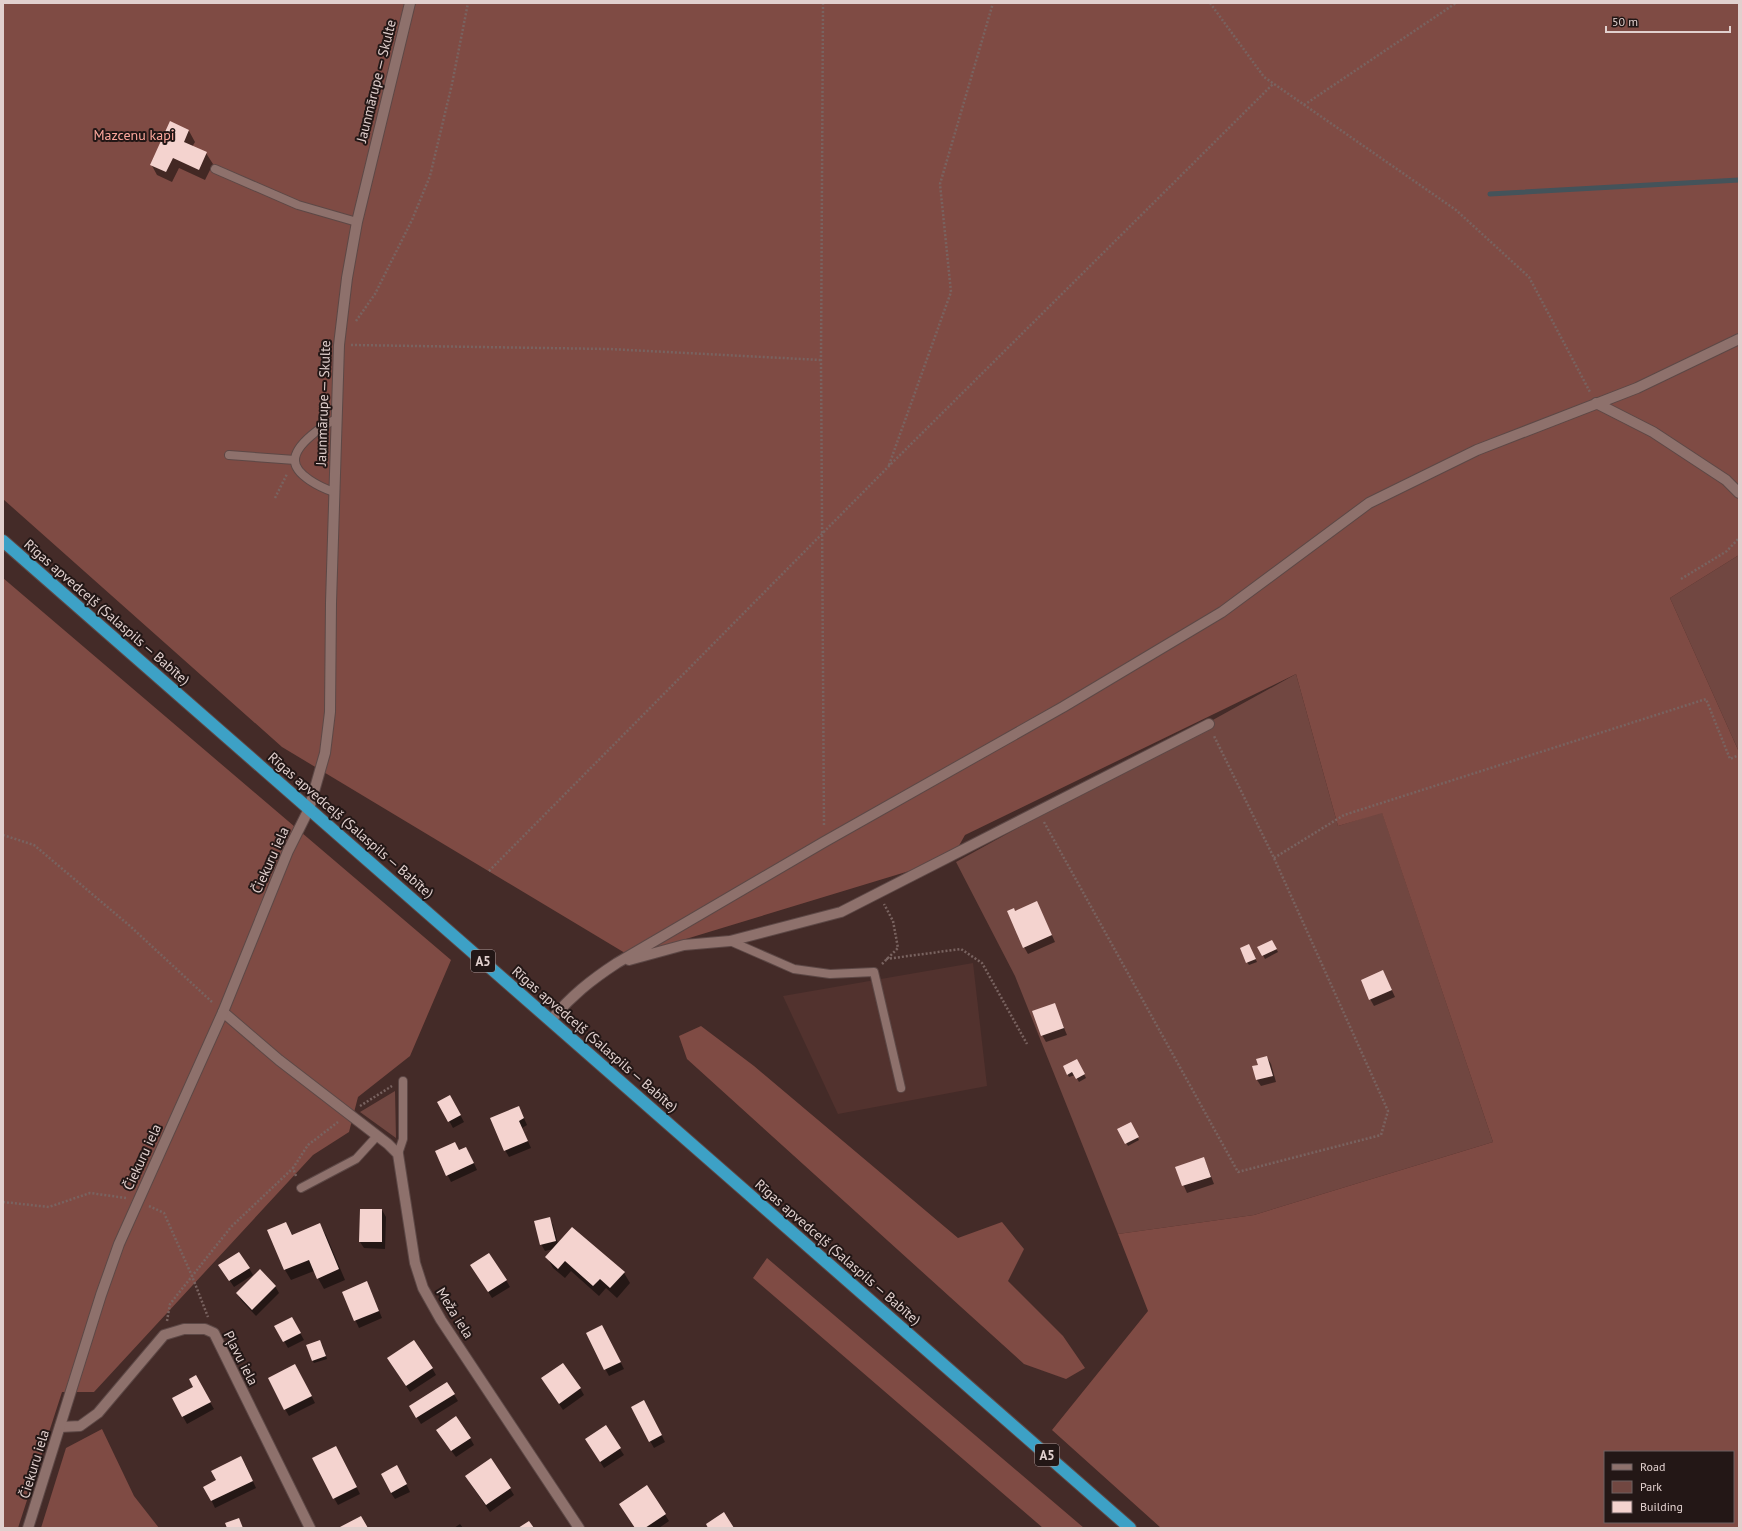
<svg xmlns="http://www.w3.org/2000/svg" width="1742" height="1531" font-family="'PT Sans',sans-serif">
<rect width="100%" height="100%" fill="#442b28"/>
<path fill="#52322e" d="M 973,963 L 987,1086 L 838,1114 L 783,996 Z"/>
<path fill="#714741" d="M 1739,555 L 1739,752 L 1670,598 Z
M 1296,674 L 1338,826 L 1382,812 L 1493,1142 L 1254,1215 L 1118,1234 L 1015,976 L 956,862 Z
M 395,1091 L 396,1138 L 360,1112 Z"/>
<path fill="#7f4b44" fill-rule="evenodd" d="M 3,3 L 1739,3 L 1739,555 L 1670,598 L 1739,752 L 1739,1528 L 1161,1528 L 1052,1430 L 1148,1311 L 1118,1234 L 1254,1215 L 1493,1142 L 1382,813 L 1338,826 L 1296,674 L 965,835 L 952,858 L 630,956 L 282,747 L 3,499 ZM 1605,1452 L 1733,1452 L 1733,1522 L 1605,1522 Z
M 3,578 L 451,960 L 410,1056 L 358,1097 L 349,1132 L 313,1155 L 94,1392 L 62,1392 L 18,1528 L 3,1528 Z
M 701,1026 L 754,1066 L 958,1238 L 1002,1222 L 1024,1249 L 1008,1281 L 1063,1336 L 1085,1368 L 1066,1379 L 1024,1364 L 687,1059 L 679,1036 Z
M 767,1258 L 1084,1528 L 1043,1528 L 753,1278 Z
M 102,1429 L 134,1496 L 159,1528 L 41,1528 L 66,1448 Z"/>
<path fill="#0007" d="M 170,123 L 189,131 L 195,142 L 192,147 L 206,153 L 213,164 L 205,180 L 179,168 L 172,182 L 157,175 L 151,164 Z
M 1040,909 L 1055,942 L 1028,954 L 1024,947 L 1015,912 Z
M 1272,941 L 1278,952 L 1265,959 L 1259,948 Z
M 1250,948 L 1257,962 L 1249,965 L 1247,962 Z
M 1383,971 L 1395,997 L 1374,1006 L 1370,999 Z
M 1054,1004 L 1067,1035 L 1046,1042 L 1042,1035 Z
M 1267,1057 L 1271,1064 L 1276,1082 L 1261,1086 L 1257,1080 L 1259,1066 Z
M 1077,1060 L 1086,1078 L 1079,1082 L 1075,1075 L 1069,1077 L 1064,1067 Z
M 450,1096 L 464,1122 L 453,1128 L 439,1102 Z
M 519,1107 L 527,1125 L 522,1128 L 531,1148 L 509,1157 L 505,1150 Z
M 1130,1123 L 1139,1140 L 1128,1146 L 1119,1130 Z
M 459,1151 L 470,1155 L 477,1170 L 451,1182 L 436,1152 Z
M 1204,1158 L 1214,1184 L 1187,1193 L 1176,1168 Z
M 382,1210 L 386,1217 L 385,1249 L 364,1248 L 360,1242 Z
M 549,1218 L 553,1225 L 558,1244 L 624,1273 L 630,1283 L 617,1298 L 606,1288 L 599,1296 L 571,1271 L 565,1278 L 553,1268 L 547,1257 L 554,1249 L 545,1251 L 541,1244 Z
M 286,1223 L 293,1236 L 320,1225 L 326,1235 L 345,1280 L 324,1289 L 314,1271 L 291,1280 L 285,1270 L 269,1231 Z
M 249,1268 L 253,1275 L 234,1287 L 224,1272 Z
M 476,1272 L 506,1280 L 510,1287 L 492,1298 Z
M 275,1286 L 279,1293 L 256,1316 L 241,1300 L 237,1293 Z
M 370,1289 L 382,1318 L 359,1328 L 343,1293 Z
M 292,1318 L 304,1340 L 288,1348 L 276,1326 Z
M 606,1333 L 624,1369 L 609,1376 L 587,1334 Z
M 322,1344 L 327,1359 L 314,1363 L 312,1360 Z
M 392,1365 L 432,1368 L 436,1375 L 410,1392 Z
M 299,1372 L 315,1403 L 289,1416 L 285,1409 Z
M 195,1376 L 214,1409 L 187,1424 L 173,1399 L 194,1387 Z
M 542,1379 L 580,1388 L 584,1395 L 563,1410 Z
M 447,1383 L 458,1401 L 421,1424 L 410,1406 Z
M 648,1408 L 665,1442 L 654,1448 L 650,1441 Z
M 441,1437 L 470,1438 L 474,1445 L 456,1457 Z
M 590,1446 L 620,1449 L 624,1455 L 604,1468 Z
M 340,1454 L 360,1494 L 338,1505 L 334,1498 Z
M 491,1459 L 514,1495 L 490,1512 L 470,1483 Z
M 245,1464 L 256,1488 L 215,1508 L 205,1487 Z
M 401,1473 L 410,1492 L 395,1499 L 391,1493 Z
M 647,1487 L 669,1521 L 659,1528 L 635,1528 Z
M 460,1524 L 463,1528 L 454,1528 Z"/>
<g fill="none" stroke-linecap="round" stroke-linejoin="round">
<path stroke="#44535a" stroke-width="5" d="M 1490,194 L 1739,180"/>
</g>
<path fill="#f4d3cf" d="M 170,121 L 189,130 L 184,142 L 207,152 L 199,170 L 173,158 L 166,172 L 150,165 Z
M 1037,901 L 1052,935 L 1023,948 L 1007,911 L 1014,908 L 1015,911 Z
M 1272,940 L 1277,949 L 1262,956 L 1257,947 Z
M 1249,944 L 1256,959 L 1246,963 L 1240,948 Z
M 1383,970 L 1392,990 L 1369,1000 L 1361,980 Z
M 1055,1003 L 1064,1028 L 1041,1036 L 1032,1011 Z
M 1267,1056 L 1273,1076 L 1256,1080 L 1252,1066 L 1258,1065 L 1256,1059 Z
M 1077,1059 L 1085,1074 L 1076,1079 L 1072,1072 L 1067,1075 L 1063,1066 Z
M 450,1095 L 461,1115 L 448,1122 L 437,1102 Z
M 519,1106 L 524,1118 L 519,1121 L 528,1141 L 504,1151 L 490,1118 Z
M 1131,1122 L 1139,1137 L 1125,1144 L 1117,1129 Z
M 455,1142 L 459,1150 L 466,1147 L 474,1163 L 446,1176 L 435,1151 Z
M 1204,1157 L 1211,1177 L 1182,1186 L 1175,1167 Z
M 360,1209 L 382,1209 L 382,1242 L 359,1242 Z
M 550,1217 L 556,1241 L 540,1245 L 534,1221 Z
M 286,1222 L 292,1235 L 320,1223 L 339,1269 L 317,1279 L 309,1260 L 284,1270 L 267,1230 Z
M 572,1227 L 625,1272 L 610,1288 L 600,1279 L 593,1286 L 565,1261 L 558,1269 L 545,1257 Z
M 239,1252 L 250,1268 L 229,1281 L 218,1265 Z
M 489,1253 L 507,1280 L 488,1292 L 470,1265 Z
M 260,1269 L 276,1286 L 252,1310 L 236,1293 Z
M 367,1281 L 379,1311 L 354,1321 L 342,1292 Z
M 292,1317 L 301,1333 L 283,1342 L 274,1326 Z
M 602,1325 L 621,1362 L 604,1370 L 586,1333 Z
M 320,1340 L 326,1356 L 312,1361 L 306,1345 Z
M 414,1340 L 433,1368 L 406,1386 L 387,1358 Z
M 563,1363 L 581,1388 L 559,1404 L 541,1378 Z
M 295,1364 L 312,1396 L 284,1410 L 268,1378 Z
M 196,1375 L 211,1402 L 182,1417 L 172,1398 L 193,1387 L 189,1379 Z
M 447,1382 L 455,1394 L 416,1418 L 409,1406 Z
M 644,1400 L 662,1435 L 649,1442 L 631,1407 Z
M 456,1416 L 471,1438 L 451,1451 L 436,1430 Z
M 606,1425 L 621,1448 L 600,1462 L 585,1439 Z
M 336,1446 L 357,1487 L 333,1499 L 312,1458 Z
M 241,1456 L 253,1481 L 211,1501 L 203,1487 L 216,1480 L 211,1471 Z
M 491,1458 L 511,1488 L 486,1505 L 465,1476 Z
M 397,1465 L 407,1484 L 391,1493 L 381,1474 Z
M 647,1485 L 666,1514 L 645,1528 L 635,1528 L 619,1504 Z
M 724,1512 L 734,1528 L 708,1528 L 706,1524 Z
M 361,1516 L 368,1528 L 338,1528 Z
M 239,1518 L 243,1528 L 227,1528 L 225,1523 Z
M 529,1521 L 534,1528 L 518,1528 Z"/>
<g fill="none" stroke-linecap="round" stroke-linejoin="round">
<g stroke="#5d4846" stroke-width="10">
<path id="lane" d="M 215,169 L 298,205 L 357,222
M 229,455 L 295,460
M 334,492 C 322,488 294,475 295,460 C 295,444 324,425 336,419
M 730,941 L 794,969 L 830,974 L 874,972 L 901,1088
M 398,1154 L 403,1139 L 403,1081
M 301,1188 L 356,1159 L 377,1136"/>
</g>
<g stroke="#5d4846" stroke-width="12">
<path id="street" d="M 1596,403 L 1653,432 L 1726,480 L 1739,493
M 629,960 L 684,945 L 730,941 L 841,912 L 1209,724
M 223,1012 L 279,1060 L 388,1144 L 398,1154 L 415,1263 L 423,1288 L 441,1320 L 579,1528
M 551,1020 C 571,996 591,980 617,963 L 824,842 L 1063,707 L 1222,612 L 1369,503 L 1477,450 L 1637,388 L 1739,339
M 60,1427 L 80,1426 L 98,1413 L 164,1335 L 184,1329 L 205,1329 L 214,1333 L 310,1528"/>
</g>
<g stroke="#5d4846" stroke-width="12">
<path id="secondary" d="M 28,1528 L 101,1295 L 119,1244 L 223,1012 L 288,851 L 309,809 L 325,753 L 330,712 L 331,603 L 339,345 L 347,278 L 357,222 L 410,3"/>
</g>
<g stroke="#5d4846" stroke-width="14">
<path id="highway" d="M 3,541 L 1130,1528"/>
</g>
<path stroke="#796360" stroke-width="2.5" stroke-dasharray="2 2" stroke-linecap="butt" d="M 823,3 L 821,360 L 824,827
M 1210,3 L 1264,77 L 1456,210 L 1529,277 L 1590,392
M 1304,105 L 1456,3
M 356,321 L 375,294 L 412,220 L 430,176 L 452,84 L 468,3
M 351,345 L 609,349 L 821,360
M 889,465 L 951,292 L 940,184 L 993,3
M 275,498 L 287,474
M 1681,579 L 1727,551 L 1739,538
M 1044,822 L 1238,1172 L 1381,1135 L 1388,1111 L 1274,858 L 1214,736
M 3,835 L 34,845 L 130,926 L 212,1002
M 1274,858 L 1344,815 L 1706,699 L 1730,759 L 1739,755
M 489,871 L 889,466 L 1273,84
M 886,959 L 961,949 L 982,963 L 1027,1044
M 882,964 L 898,948 L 893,921 L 884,904
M 360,1106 L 392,1086
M 296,1176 L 293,1168 L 308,1145 L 338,1122
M 3,1202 L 49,1207 L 90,1193 L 126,1198
M 149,1206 L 164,1213 L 192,1276 L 208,1317
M 167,1321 L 170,1304 L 231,1227 L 293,1168"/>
<use href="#lane" stroke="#8e716c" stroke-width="8"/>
<use href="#street" stroke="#8e716c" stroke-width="10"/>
<use href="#secondary" stroke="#8e716c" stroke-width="10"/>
<use href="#highway" stroke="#3da1c6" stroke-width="12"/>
</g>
<g text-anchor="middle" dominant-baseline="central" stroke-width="4" stroke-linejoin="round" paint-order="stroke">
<g fill="#231716" stroke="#a89897" stroke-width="1">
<rect x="471" y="950" width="24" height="22" rx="3"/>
<rect x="1035" y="1444" width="24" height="22" rx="3"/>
</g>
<g font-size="13" font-weight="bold" fill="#e1d0ce">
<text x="483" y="961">A5</text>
<text x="1047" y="1455">A5</text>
</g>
<g font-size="14" fill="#e1d0ce" stroke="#231716">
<text transform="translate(376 81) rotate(-76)">Jaunmārupe — Skulte</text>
<text transform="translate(323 403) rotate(-88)">Jaunmārupe — Skulte</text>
<text transform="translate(107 612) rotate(41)">Rīgas apvedceļš (Salaspils — Babīte)</text>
<text transform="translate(351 825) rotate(41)">Rīgas apvedceļš (Salaspils — Babīte)</text>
<text transform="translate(270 860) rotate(-66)">Čiekuru iela</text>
<text transform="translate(595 1039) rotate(41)">Rīgas apvedceļš (Salaspils — Babīte)</text>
<text transform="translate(142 1157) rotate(-65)">Čiekuru iela</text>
<text transform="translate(838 1252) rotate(41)">Rīgas apvedceļš (Salaspils — Babīte)</text>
<text transform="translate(455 1313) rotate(58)">Meža iela</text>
<text transform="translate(241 1358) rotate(63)">Pļavu iela</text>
<text transform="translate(34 1464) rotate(-73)">Čiekuru iela</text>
</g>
<g font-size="14" fill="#fda89d" stroke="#231716">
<text x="134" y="135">Mazcenu kapi</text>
</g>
</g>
<rect width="1742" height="1531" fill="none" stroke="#e1d0ce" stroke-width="8"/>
<rect x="1604" y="1451" width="130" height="72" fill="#231716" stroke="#6f6160"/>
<rect x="1612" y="1464" width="20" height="6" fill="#8e716c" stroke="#6f6160"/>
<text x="1640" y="1471" font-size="12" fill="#e1d0ce">Road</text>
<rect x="1612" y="1481" width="20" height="12" fill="#714741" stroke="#6f6160"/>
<text x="1640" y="1491" font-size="12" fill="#e1d0ce">Park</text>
<rect x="1612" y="1501" width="20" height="12" fill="#f4d3cf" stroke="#6f6160"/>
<text x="1640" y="1511" font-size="12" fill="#e1d0ce">Building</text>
<path d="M1606 26v6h124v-6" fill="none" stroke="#e1d0ce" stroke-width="2"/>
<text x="1612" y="26" font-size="12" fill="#e1d0ce" stroke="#231716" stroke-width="3" paint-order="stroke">50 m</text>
</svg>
